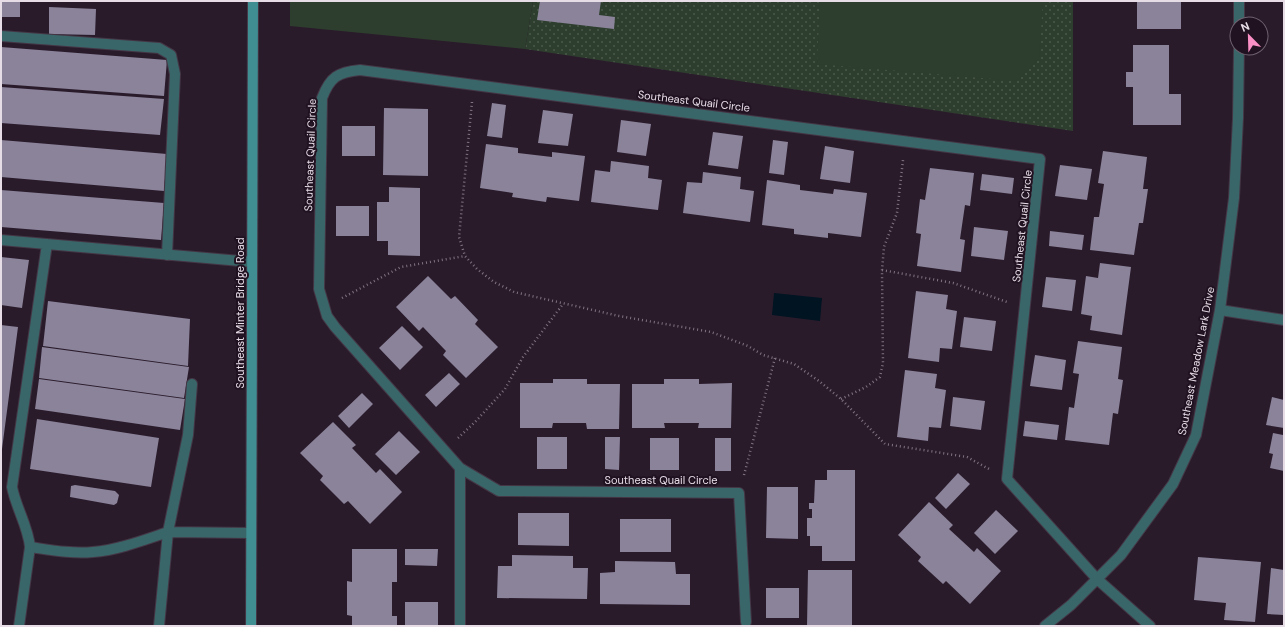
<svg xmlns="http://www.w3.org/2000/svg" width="1285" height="627" font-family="'DM Sans',sans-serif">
<defs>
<pattern id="grass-dots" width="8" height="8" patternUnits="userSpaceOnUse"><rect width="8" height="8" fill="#2e3e2e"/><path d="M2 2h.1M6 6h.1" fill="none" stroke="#4c594c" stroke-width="1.8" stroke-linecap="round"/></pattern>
</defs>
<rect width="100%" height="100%" fill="#2a1b2b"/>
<path fill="url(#grass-dots)" d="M 533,1 L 1073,1 L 1073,131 L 525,49 Z"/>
<path fill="#2e3e2e" d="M 290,1 L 533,1 L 525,49 L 290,26 Z
M 820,1 L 1043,1 L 1039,58 L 1017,81 L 817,64 Z"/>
<path fill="#001422" d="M 774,293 L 822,298 L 820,321 L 772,315 Z"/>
<path fill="#8a839a" d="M 1,1 L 20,1 L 20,17 L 1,17 Z
M 540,1 L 601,1 L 599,15 L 615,17 L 614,29 L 537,20 Z
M 1137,1 L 1181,1 L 1181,29 L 1137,29 Z
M 49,7 L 96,9 L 95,35 L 49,34 Z
M 1133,45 L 1169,45 L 1169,94 L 1181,94 L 1181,125 L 1133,125 L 1133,87 L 1126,87 L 1126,72 L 1133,72 Z
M 1,47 L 167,60 L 164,96 L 1,84 Z
M 1,87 L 164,99 L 160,135 L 1,123 Z
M 492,103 L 506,105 L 502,138 L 487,136 Z
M 384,108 L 428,109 L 428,176 L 383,175 Z
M 543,110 L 573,114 L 568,146 L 538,143 Z
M 621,120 L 651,124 L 646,156 L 617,152 Z
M 342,126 L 375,126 L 375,156 L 342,156 Z
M 713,132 L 743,136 L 738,169 L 708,165 Z
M 1,140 L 167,154 L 164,191 L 1,177 Z
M 773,140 L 788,142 L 784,175 L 769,173 Z
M 486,144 L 518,148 L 518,153 L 552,157 L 552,152 L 585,156 L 579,201 L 547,197 L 546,202 L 512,197 L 513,193 L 480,188 Z
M 825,146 L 854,151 L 850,183 L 820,179 Z
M 1103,151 L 1147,157 L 1143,189 L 1148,189 L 1143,223 L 1139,223 L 1134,255 L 1090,250 L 1094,217 L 1099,217 L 1104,184 L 1098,183 Z
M 611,161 L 649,166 L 648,178 L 662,180 L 658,210 L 591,202 L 595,170 L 610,172 Z
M 1060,165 L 1092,169 L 1087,200 L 1055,196 Z
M 930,168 L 974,173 L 970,206 L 965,205 L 960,239 L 965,240 L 961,272 L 917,266 L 921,234 L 916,233 L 920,199 L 925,200 Z
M 703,172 L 741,177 L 740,189 L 754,191 L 750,222 L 683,213 L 687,182 L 702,183 Z
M 982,174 L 1014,178 L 1012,194 L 980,190 Z
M 767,180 L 800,185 L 800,190 L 833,194 L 834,189 L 867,193 L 861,237 L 828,233 L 828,238 L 794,234 L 794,229 L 762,225 Z
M 389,187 L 420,188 L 420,256 L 388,255 L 388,241 L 377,241 L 377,202 L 389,202 Z
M 1,190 L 164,203 L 161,240 L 1,227 Z
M 336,206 L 369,206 L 369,236 L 336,236 Z
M 974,227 L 1008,231 L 1004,260 L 971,256 Z
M 1050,231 L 1084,235 L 1082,250 L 1049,246 Z
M 1,257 L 29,260 L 22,308 L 1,305 Z
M 1100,263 L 1131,267 L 1122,335 L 1090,330 L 1092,316 L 1081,314 L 1086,276 L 1098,278 Z
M 428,276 L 451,299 L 455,296 L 478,320 L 475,324 L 498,347 L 466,378 L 443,355 L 446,351 L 423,327 L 419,331 L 396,307 Z
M 1046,277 L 1076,280 L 1072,311 L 1042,307 Z
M 916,291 L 948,295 L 946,309 L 957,311 L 952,349 L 940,348 L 939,362 L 908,358 Z
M 48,301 L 190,319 L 188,366 L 43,346 Z
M 964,317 L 996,321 L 992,351 L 960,347 Z
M 1,325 L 18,327 L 2,449 L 1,448 Z
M 402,326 L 423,347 L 400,370 L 379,348 Z
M 1078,341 L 1122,347 L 1118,379 L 1123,380 L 1118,414 L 1113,413 L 1109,445 L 1065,440 L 1069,407 L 1074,408 L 1079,374 L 1073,373 Z
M 42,347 L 189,367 L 184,398 L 39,378 Z
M 1035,355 L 1066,360 L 1062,390 L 1030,386 Z
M 905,370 L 937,374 L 935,388 L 946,390 L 941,428 L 929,427 L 928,441 L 897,437 Z
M 449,373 L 460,384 L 436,407 L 425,395 Z
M 39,379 L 185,399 L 180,430 L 35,409 Z
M 553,379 L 587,379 L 587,384 L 620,384 L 619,429 L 587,429 L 586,423 L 553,423 L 552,428 L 520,428 L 520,383 L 553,383 Z
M 664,379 L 699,379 L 699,384 L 732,383 L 731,428 L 698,428 L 699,423 L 664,423 L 665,428 L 632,428 L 632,384 L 664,384 Z
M 362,393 L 373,404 L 349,428 L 338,416 Z
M 953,397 L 985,401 L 981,430 L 950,426 Z
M 1272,397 L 1284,400 L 1284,428 L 1266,425 Z
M 37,419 L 159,438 L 151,487 L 30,469 Z
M 1025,421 L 1059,425 L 1057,440 L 1023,436 Z
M 333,422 L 356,445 L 352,448 L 376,473 L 380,469 L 402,492 L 370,524 L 348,501 L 344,504 L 320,480 L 323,476 L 300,453 Z
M 399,431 L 420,452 L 396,475 L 375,454 Z
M 1283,432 L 1284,432 L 1284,471 L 1270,468 L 1273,454 L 1269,453 L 1273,433 L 1283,435 Z
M 537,437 L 567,437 L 567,469 L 537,469 Z
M 605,437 L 620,437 L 619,470 L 605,469 Z
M 650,438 L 679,438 L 679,470 L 650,470 Z
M 715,438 L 731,438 L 731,471 L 715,471 Z
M 827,470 L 855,470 L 855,561 L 822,561 L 822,546 L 810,546 L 810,536 L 807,536 L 807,518 L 812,518 L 812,509 L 809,509 L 809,503 L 814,503 L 815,480 L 827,480 Z
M 958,473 L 970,484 L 946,509 L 935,498 Z
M 75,485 L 115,491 L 119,495 L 117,503 L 114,505 L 70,497 L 71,486 Z
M 767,487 L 798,487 L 798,539 L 766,538 Z
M 929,502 L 953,525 L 949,529 L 974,552 L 977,548 L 1001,571 L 970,604 L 946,581 L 943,584 L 918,561 L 921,557 L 898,535 Z
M 996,510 L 1018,531 L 995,554 L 974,533 Z
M 518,513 L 569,513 L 569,546 L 518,545 Z
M 620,519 L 671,519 L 671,552 L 620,552 Z
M 352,549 L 397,549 L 397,582 L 392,582 L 392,616 L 397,616 L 397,626 L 352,626 L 352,616 L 347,615 L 347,581 L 352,582 Z
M 405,549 L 438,549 L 437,566 L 405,565 Z
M 512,555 L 573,556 L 573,568 L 588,568 L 587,599 L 497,598 L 498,566 L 512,566 Z
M 1198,557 L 1261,562 L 1255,622 L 1224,620 L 1226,603 L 1194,600 Z
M 615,561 L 675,562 L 676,574 L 690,574 L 690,605 L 600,604 L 600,573 L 615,572 Z
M 1271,568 L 1284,570 L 1284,615 L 1267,614 Z
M 808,570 L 852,570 L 852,626 L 807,626 Z
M 766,588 L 799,588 L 799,618 L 766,618 Z
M 405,602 L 438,602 L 438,626 L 405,626 Z"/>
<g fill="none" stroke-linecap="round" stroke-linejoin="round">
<g stroke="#443645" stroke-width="12">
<path id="service" d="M 1,36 L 159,48 L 171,55 L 175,74 L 167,255
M 1,240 L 252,262
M 30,547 C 51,550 72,554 93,552 C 118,550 144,540 168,532 L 188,435 L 192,384
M 19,626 L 30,547 C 28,526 16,508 12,487 L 47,244
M 159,626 L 168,532 L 251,533"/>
</g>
<g stroke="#443645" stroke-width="12">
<path id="minor" d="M 1239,24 L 1239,1
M 1220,310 L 1284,320
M 460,468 L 499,491 L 739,493 L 746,622
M 460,626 L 460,468 L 335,327 L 327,316 L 319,289 L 322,98 C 330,77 338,72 360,70 L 1040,159 L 1007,479 L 1097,579 L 1150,626
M 1045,626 L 1071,605 L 1121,555 L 1173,484 L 1196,435 L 1220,310 L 1234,198 L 1238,118 L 1239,48"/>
</g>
<g stroke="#443645" stroke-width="12">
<path id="secondary" d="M 251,626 L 253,1"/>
</g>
<path stroke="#817481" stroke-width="2.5" stroke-dasharray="1 3" stroke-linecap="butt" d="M 472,102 L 459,237 L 465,256 L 477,269 L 494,282 L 514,292 L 619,316 L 711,332 L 748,346 L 763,355 L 794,364 L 819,381 L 841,399 L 885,444 L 967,457 L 989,469
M 882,270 L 953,283 L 1007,302
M 342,298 L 401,267 L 465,256
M 841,399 L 866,387 L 880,377 L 883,363 L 882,270 L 884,247 L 897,213 L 903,160
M 458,438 L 477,420 L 505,389 L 523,357 L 563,304
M 744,475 L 775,358"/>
<use href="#service" stroke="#396669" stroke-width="10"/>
<use href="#minor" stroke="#396669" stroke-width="10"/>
<use href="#secondary" stroke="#408d92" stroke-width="10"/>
</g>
<g text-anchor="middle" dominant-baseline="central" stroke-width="4" stroke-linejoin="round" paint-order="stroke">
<g font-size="11" fill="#e7dde7" stroke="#211221">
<text transform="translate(694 101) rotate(7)">Southeast Quail Circle</text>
<text transform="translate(310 155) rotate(-88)">Southeast Quail Circle</text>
<text transform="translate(1022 226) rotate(-84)">Southeast Quail Circle</text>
<text transform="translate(240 313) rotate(-90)">Southeast Minter Bridge Road</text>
<text transform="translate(1196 361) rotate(-79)">Southeast Meadow Lark Drive</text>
<text x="661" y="480">Southeast Quail Circle</text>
</g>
</g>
<rect width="1285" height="627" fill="none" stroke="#e7dde7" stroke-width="4"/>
<g transform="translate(1249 36) rotate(337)"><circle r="19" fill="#211221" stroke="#706370"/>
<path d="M0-3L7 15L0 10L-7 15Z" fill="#fa8fc6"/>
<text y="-6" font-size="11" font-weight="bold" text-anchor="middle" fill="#e7dde7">N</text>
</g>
</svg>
